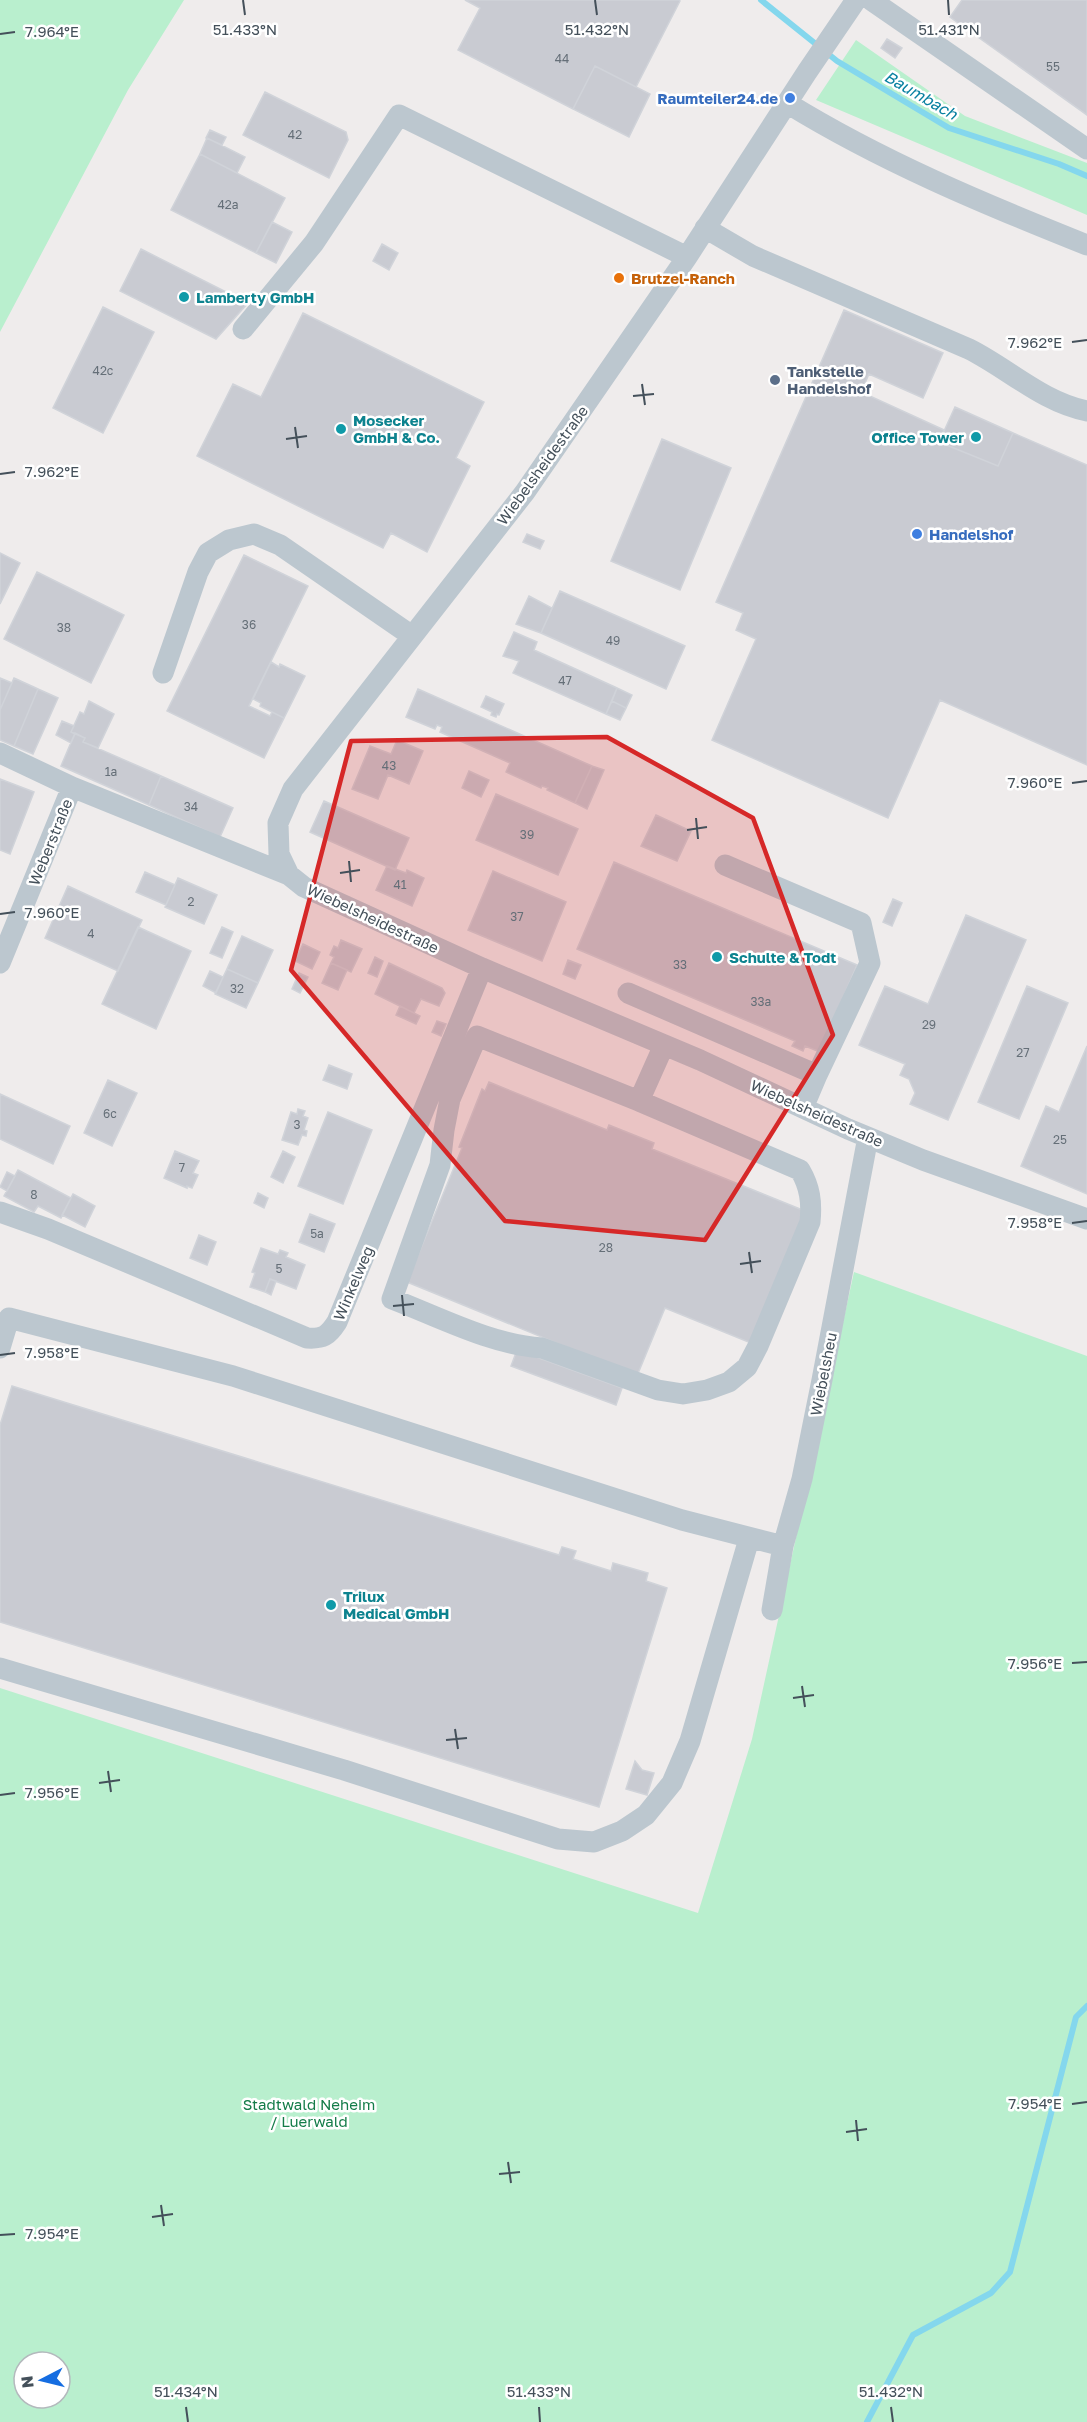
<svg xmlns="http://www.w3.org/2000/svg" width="1087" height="2422" font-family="'Golos Text',sans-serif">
<rect width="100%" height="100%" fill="#efecec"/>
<path fill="#b9efce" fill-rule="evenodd" d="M 0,0 L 184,0 L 128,90 L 0,332 Z
M 856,40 L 965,116 L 1087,163 L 1087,215 L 816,100 Z
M 854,1272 L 1087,1356 L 1087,2422 L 0,2422 L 0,1688 L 698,1913 L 752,1739 ZM 24,2362 L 60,2362 L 60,2398 L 24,2398 Z"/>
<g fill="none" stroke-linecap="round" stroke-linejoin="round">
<path stroke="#84d7ed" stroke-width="6" d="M 761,0 L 837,61 L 949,128 L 1059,164 L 1087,176
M 867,2422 L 913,2335 L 991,2293 L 1010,2272 L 1076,2017 L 1087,2006"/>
</g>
<path fill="#c9cbd2" stroke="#d0d3d9" stroke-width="1.5" d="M 465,0 L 679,0 L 680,1 L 636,87 L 595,66 L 573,109 L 458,50 L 480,8 Z
M 962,0 L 1087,0 L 1087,115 L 950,17 Z
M 887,39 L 902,48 L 895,58 L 881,48 Z
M 595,66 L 650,94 L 629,137 L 573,109 Z
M 265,92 L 346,132 L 348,140 L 329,178 L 243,135 Z
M 210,130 L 226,137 L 222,145 L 206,138 Z
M 207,138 L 245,157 L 237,173 L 200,154 Z
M 200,154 L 285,198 L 256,253 L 171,210 Z
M 272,222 L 292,232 L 276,263 L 256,253 Z
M 382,244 L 398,253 L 389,270 L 373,261 Z
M 141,249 L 248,303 L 216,339 L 120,291 Z
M 103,307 L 154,332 L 103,433 L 53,408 Z
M 844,310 L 943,353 L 923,398 L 869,374 L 861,392 L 944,430 L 939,442 L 998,466 L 1013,433 L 1087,465 L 1087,765 L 940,700 L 888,818 L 712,740 L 756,639 L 736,630 L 743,613 L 716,602 Z
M 303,313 L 484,402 L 456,458 L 470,466 L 427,552 L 391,533 L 383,548 L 197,456 L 233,384 L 261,397 Z
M 955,407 L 1013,433 L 998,466 L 939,442 Z
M 662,439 L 731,468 L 680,590 L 611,561 Z
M 527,534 L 544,541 L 540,549 L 523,542 Z
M 0,553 L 20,563 L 0,604 Z
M 244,555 L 308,586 L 249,706 L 270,716 L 272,712 L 284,718 L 264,758 L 167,711 Z
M 37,572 L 124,615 L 91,683 L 4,639 Z
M 560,591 L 685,646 L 666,689 L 541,633 Z
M 529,596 L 552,608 L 541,633 L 516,624 Z
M 514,632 L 537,642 L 534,650 L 617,688 L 606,714 L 513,673 L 519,661 L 503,656 Z
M 271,662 L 279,667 L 280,664 L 305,676 L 284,718 L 260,706 L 261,703 L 253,699 Z
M 0,678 L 12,683 L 0,710 Z
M 14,678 L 38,689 L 14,746 L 0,740 L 0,710 Z
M 617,688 L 632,695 L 626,708 L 612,701 Z
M 38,689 L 58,698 L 33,754 L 14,746 Z
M 418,689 L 592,766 L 575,803 L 547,790 L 548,788 L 542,786 L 541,788 L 506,772 L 510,763 L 440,732 L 442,727 L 437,725 L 435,729 L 406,717 Z
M 486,696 L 504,704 L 499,715 L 497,714 L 496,717 L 491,715 L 492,712 L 481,707 Z
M 89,701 L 114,714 L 98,748 L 83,742 L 85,738 L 71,732 L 80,712 L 84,714 Z
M 612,701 L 626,708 L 620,720 L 606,714 Z
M 62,721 L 74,726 L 71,732 L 75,734 L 71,743 L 56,735 Z
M 75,733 L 85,738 L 83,742 L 161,776 L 149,805 L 61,766 Z
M 397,740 L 423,751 L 409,784 L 388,775 L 378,799 L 352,789 L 370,746 L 391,754 Z
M 592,766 L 604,770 L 587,809 L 575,803 Z
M 469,771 L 489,780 L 481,797 L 462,788 Z
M 161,776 L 233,808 L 220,837 L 149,805 Z
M 0,779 L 34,792 L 10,854 L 0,850 Z
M 496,794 L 578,829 L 558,875 L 476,840 Z
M 324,801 L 409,838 L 395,870 L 310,832 Z
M 656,815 L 691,831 L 677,861 L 641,846 Z
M 614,862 L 857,965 L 820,1052 L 805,1046 L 803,1051 L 792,1046 L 795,1041 L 577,949 Z
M 387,866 L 406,873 L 407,870 L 424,878 L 412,906 L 376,890 Z
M 493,871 L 566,902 L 542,961 L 468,930 Z
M 145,872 L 175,885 L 166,905 L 136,892 Z
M 178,878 L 217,895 L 204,924 L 165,907 Z
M 68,886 L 142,920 L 118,971 L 45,938 Z
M 893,899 L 902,903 L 892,926 L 883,922 Z
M 966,915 L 1026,940 L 948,1120 L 910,1104 L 915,1093 L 909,1079 L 900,1075 L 905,1064 L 859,1045 L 885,986 L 928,1004 Z
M 138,927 L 191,951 L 156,1029 L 102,1004 Z
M 222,927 L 233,932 L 222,958 L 210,953 Z
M 242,936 L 273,950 L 258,983 L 227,969 Z
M 341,940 L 362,949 L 351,972 L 331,963 L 334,957 L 330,955 L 334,946 L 338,948 Z
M 303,944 L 320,952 L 312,969 L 295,961 Z
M 375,957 L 383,961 L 377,977 L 368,973 Z
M 568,960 L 581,965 L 575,979 L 563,974 Z
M 331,963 L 347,970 L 338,990 L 322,983 Z
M 389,963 L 442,988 L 445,993 L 439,1006 L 421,999 L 414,1013 L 375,994 Z
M 227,969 L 258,983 L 246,1008 L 215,994 Z
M 210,971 L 223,977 L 216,993 L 203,986 Z
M 299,973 L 308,977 L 300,993 L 292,989 Z
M 1027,986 L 1068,1003 L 1019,1119 L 978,1102 Z
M 400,1006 L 420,1016 L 416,1024 L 396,1015 Z
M 437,1021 L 446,1024 L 441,1036 L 432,1032 Z
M 1087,1046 L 1087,1194 L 1021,1166 L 1046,1106 L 1059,1112 Z
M 329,1065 L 352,1074 L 347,1089 L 323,1080 Z
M 108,1080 L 137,1093 L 112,1146 L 84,1133 Z
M 489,1082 L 607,1130 L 609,1125 L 654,1143 L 652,1149 L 805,1211 L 751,1343 L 665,1308 L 637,1376 L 407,1282 L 462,1148 L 459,1147 L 482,1089 L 485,1091 Z
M 0,1094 L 70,1126 L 53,1164 L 0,1139 Z
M 298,1109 L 305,1111 L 303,1116 L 308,1118 L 304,1130 L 307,1131 L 306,1136 L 302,1135 L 298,1145 L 282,1140 L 291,1112 L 297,1114 Z
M 328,1112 L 372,1130 L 343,1204 L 298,1186 Z
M 175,1151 L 199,1161 L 193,1173 L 198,1175 L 192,1188 L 187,1186 L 187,1188 L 164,1178 Z
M 283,1151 L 295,1157 L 283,1183 L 271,1177 Z
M 18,1170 L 71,1198 L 61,1218 L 38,1206 L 34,1212 L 4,1196 Z
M 7,1172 L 15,1176 L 7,1191 L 0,1187 Z
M 258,1193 L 268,1198 L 264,1208 L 254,1203 Z
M 73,1194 L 95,1206 L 85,1227 L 62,1215 Z
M 310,1214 L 335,1224 L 324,1252 L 299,1242 Z
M 199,1235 L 216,1242 L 207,1265 L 190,1258 Z
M 261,1248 L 278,1254 L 280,1250 L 288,1253 L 286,1257 L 305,1265 L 296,1289 L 270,1279 L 265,1292 L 250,1287 L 255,1273 L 252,1272 Z
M 270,1279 L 276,1281 L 271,1295 L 265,1292 Z
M 517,1350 L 622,1388 L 616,1405 L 511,1366 Z
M 12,1386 L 559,1555 L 562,1547 L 576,1551 L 573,1559 L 611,1571 L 613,1563 L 648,1573 L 646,1581 L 667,1588 L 599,1807 L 0,1622 L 0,1425 Z
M 635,1761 L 642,1770 L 654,1773 L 647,1795 L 626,1789 Z"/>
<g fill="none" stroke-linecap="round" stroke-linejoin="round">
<path stroke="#bcc7cf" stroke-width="21" d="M 856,0 L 807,72 L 687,257 L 525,492 L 293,789 L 278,823 L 279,854 L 289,875 L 304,887 L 482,968 L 700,1060 L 848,1129 L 923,1160 L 1087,1219
M 871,0 L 1087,149
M 787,103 C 881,161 984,204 1087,245
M 705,228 L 753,256 L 969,349 C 1009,369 1042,402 1087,411
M 243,329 L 314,243 L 399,115 L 687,257
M 163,673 L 198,572 L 208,553 L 229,540 L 254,534 L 280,545 L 412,636
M 0,753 L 72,787 L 289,875
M 725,865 L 861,923 L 870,963 L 817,1075
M 0,963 L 72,787
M 628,993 L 817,1075 L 803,1108
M 639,1101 L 800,1170 C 810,1187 812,1202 810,1222 L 758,1346 L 747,1367 L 729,1382 L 707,1390 L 683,1394 L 658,1390 L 542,1348 C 492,1345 439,1317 392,1299 L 440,1165 L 444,1130 L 450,1099 L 477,1036 L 639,1101 L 664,1045
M 0,1212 L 48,1229 L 307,1338 C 323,1339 328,1336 337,1322 L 482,968
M 0,1348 L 9,1318 L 233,1376 L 682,1520 L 783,1546
M 772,1610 L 783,1546 L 802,1479 L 822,1380 L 868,1137
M 0,1668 L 344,1770 L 558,1839 L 594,1842 L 622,1831 L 646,1815 L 672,1783 L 690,1741 L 749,1539"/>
</g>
<path fill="#d62828" fill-opacity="0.2" stroke="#d62828" stroke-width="4.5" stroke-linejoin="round" d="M 607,737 L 753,818 L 833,1035 L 705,1240 L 505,1221 L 291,970 L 351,741 Z"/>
<path fill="none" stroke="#44505a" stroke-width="2" d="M 243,0 L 245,15M 595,0 L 597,15M 948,0 L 949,15M 0,34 L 15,32M 1072,342 L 1087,340M 642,384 L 645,405M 633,396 L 654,394M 295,427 L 298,448M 286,439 L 307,436M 0,474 L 15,472M 1072,783 L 1087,781M 696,818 L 698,839M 687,830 L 707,827M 349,861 L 351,882M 340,873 L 360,870M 0,914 L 15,912M 1072,1223 L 1087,1221M 749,1252 L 752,1273M 740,1264 L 761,1261M 402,1295 L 404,1316M 393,1306 L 414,1304M 0,1355 L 15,1353M 1072,1663 L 1087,1662M 802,1686 L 805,1707M 793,1698 L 814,1695M 455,1729 L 458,1749M 446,1740 L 467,1738M 108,1771 L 111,1792M 99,1783 L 120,1780M 0,1795 L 15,1793M 1072,2104 L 1087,2102M 856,2120 L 858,2141M 846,2132 L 867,2129M 508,2162 L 511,2183M 499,2174 L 520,2172M 161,2205 L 164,2226M 152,2217 L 173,2214M 0,2235 L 15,2234M 186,2407 L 188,2422M 539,2407 L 540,2422M 891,2407 L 893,2422"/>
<g fill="#3f7fe0" stroke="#fff" stroke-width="2">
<circle cx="790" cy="98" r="6"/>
<circle cx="917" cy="534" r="6"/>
</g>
<circle fill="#e8710a" stroke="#fff" stroke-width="2" cx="619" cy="278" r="6"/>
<g fill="#0f9aa8" stroke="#fff" stroke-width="2">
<circle cx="184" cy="297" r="6"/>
<circle cx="341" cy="429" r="6"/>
<circle cx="976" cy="437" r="6"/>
<circle cx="717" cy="957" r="6"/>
<circle cx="331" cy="1605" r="6"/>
</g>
<circle fill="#5c6f8a" stroke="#fff" stroke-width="2" cx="775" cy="380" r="6"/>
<g text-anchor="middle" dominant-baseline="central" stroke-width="5" stroke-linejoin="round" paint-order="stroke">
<g font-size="12" fill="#656f78">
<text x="562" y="58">44</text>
<text x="1053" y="66">55</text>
<text x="295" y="134">42</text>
<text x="228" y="204">42a</text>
<text x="103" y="370">42c</text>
<text x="249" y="624">36</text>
<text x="64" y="627">38</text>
<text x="613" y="640">49</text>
<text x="565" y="680">47</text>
<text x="389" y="765">43</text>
<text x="111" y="771">1a</text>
<text x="191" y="806">34</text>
<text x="527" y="834">39</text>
<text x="400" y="884">41</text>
<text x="191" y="901">2</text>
<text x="517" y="916">37</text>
<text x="91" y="933">4</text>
<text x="680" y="964">33</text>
<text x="237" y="988">32</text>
<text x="761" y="1001">33a</text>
<text x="929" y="1024">29</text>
<text x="1023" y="1052">27</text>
<text x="110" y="1113">6c</text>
<text x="297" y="1124">3</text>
<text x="1060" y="1139">25</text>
<text x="182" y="1167">7</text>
<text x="34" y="1194">8</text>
<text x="317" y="1233">5a</text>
<text x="606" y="1247">28</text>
<text x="279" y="1268">5</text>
</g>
<g font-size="15" font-weight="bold" fill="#366cbe" stroke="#fff" text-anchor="end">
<text x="778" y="98">Raumteiler24.de</text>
<text x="929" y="534" text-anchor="start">Handelshof</text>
</g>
<g font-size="15" font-weight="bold" fill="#c56008" stroke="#fff" text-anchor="start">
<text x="631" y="278">Brutzel-Ranch</text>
</g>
<g font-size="15" font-weight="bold" fill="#0d838f" stroke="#fff" text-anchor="start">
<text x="196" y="297">Lamberty GmbH</text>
<text x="353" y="420">Mosecker<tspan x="353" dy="17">GmbH &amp; Co.</tspan></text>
<text x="964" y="437" text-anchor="end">Office Tower</text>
<text x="729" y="957">Schulte &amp; Todt</text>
<text x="343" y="1596">Trilux<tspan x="343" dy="17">Medical GmbH</tspan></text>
</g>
<g font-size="15" font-weight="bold" fill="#4e5e75" stroke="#fff" text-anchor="start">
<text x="787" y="371">Tankstelle<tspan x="787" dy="17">Handelshof</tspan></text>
</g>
<g font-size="15" fill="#44505a" stroke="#fff">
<text transform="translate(542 465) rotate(-54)">Wiebelsheidestraße</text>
<text transform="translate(50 842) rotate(-68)">Weberstraße</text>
<text transform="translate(373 918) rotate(25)">Wiebelsheidestraße</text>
<text transform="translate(817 1113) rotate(24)">Wiebelsheidestraße</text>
<text transform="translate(353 1283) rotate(-67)">Winkelweg</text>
<text transform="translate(823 1374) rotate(-79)">Wiebelsheu</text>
</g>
<g font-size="15" fill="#147c49" stroke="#fff">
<text x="309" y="2104">Stadtwald Neheim<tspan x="309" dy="17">/ Luerwald</tspan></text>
</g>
<g font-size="16" font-style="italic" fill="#0981a1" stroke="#fff">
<text transform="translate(921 95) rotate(30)">Baumbach</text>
</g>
</g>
<g font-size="15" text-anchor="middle" fill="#44505a" stroke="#fff" stroke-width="5" stroke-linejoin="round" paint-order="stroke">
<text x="245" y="35">51.433°N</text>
<text x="597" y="35">51.432°N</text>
<text x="949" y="35">51.431°N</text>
<text x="52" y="37">7.964°E</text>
<text x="1035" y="348">7.962°E</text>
<text x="52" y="477">7.962°E</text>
<text x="1035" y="788">7.960°E</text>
<text x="52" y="918">7.960°E</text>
<text x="1035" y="1228">7.958°E</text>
<text x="52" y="1358">7.958°E</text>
<text x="1035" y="1669">7.956°E</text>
<text x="52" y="1798">7.956°E</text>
<text x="1035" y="2109">7.954°E</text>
<text x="52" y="2239">7.954°E</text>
<text x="186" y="2397">51.434°N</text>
<text x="539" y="2397">51.433°N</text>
<text x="891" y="2397">51.432°N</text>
</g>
<g transform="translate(42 2380) rotate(263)"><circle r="28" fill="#ffffff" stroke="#b4b9bd" stroke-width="1.5"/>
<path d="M0-4.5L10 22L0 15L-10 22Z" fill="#156de1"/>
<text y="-9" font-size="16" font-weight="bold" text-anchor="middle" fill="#44505a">N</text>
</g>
</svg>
